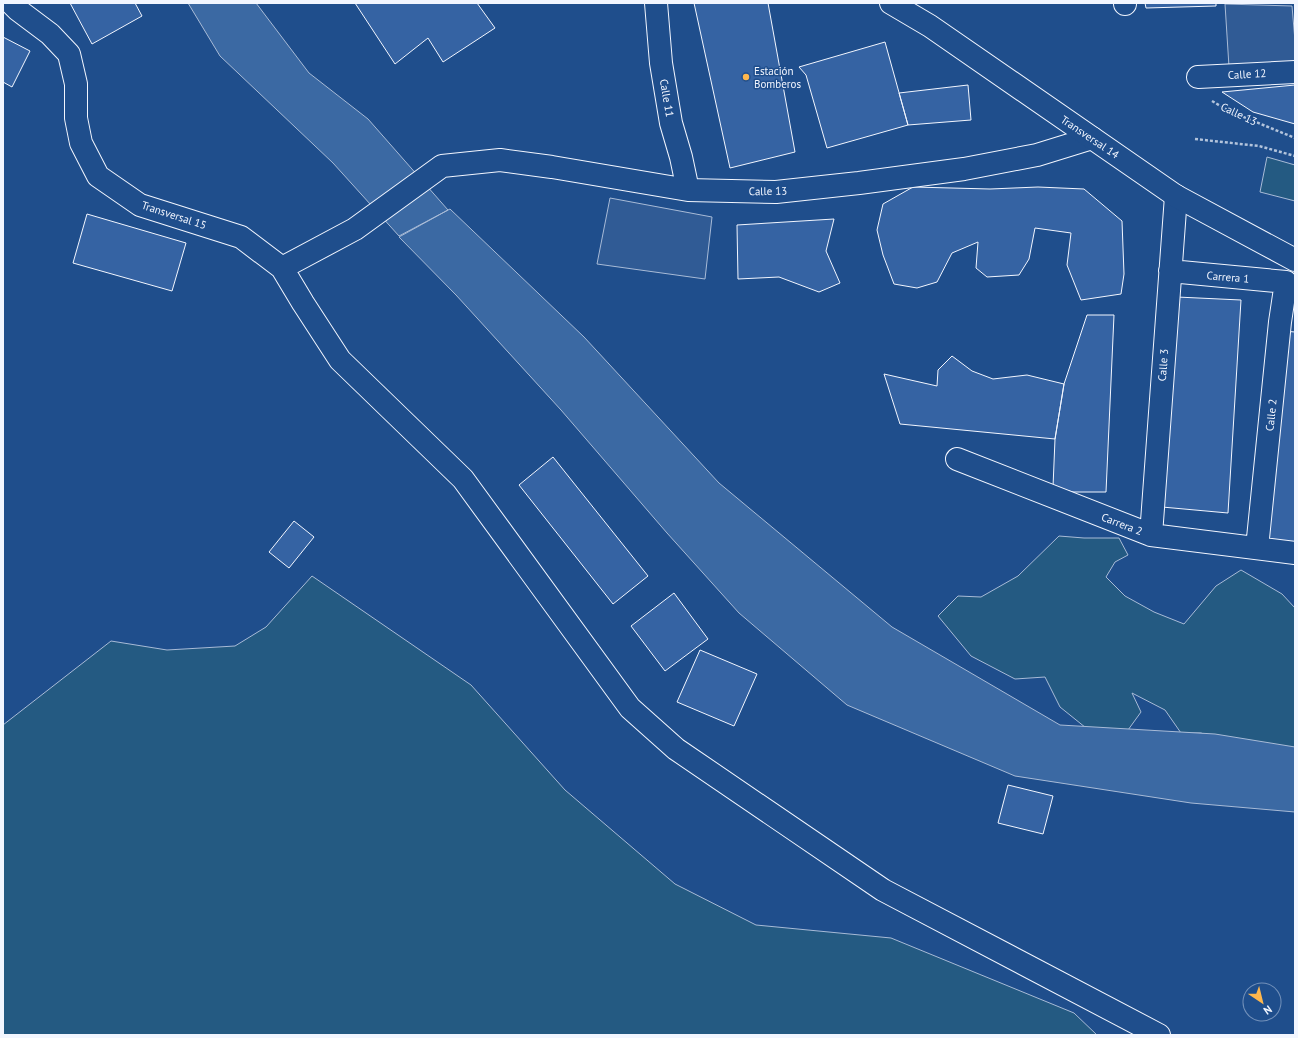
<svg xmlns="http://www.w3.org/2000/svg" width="1298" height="1038" font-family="'PT Sans',sans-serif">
<rect width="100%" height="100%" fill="#1f4e8c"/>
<path fill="#245a82" stroke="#a8bbd7" d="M 1267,157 L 1295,165 L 1295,201 L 1260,192 Z
M 1059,536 L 1084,538 L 1119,538 L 1128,555 L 1115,562 L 1106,577 L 1125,596 L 1154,612 L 1184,624 L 1216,586 L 1241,570 L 1282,594 L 1295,608 L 1295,767 L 1201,733 L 1181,733 L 1165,710 L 1132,693 L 1141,712 L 1128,730 L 1101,740 L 1060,707 L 1045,677 L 1015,679 L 971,656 L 938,616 L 958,596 L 981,597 L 1018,576 Z
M 312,576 L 471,685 L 565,790 L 675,884 L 756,925 L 891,938 L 1074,1013 L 1097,1035 L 3,1035 L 3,725 L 111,641 L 167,650 L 235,646 L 266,627 Z"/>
<path fill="#305b95" stroke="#a8bbd7" d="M 1225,4 L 1292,6 L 1295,41 L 1295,63 L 1229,67 Z
M 610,198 L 712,217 L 705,279 L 597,264 Z"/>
<path fill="#3b69a3" stroke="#a8bbd7" d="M 188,3 L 256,3 L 309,73 L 368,119 L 448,210 L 450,209 L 584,337 L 719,483 L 892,627 L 1060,725 L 1215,734 L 1295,747 L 1295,812 L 1191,803 L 1015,776 L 847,705 L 739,613 L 667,533 L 561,410 L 456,295 L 399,237 L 448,210 L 399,236 L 333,163 L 220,56 Z"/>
<path fill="#3563a3" stroke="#f2f6ff" d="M 70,3 L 135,3 L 142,16 L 92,44 Z
M 355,3 L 477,3 L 495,28 L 443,62 L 428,38 L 395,64 Z
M 694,3 L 768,3 L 795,152 L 730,168 Z
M 1145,3 L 1216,3 L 1216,6 L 1146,8 Z
M 3,37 L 30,51 L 12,87 L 3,82 Z
M 885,42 L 908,125 L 827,148 L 806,75 L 799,67 Z
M 968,85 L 971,120 L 908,125 L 899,93 Z
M 1295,85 L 1295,124 L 1253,112 L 1222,92 Z
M 913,187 L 990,189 L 1038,187 L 1084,189 L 1122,221 L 1124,274 L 1121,294 L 1081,300 L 1067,265 L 1071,233 L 1035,228 L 1029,259 L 1019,275 L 987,277 L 976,268 L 978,242 L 952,253 L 937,282 L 917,288 L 894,284 L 883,255 L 877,230 L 883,204 Z
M 87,214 L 186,243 L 172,291 L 73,263 Z
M 834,219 L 826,251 L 840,283 L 819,292 L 779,277 L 738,279 L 737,225 Z
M 1177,297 L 1241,300 L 1228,513 L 1162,507 Z
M 1087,315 L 1114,315 L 1106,492 L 1073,492 L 1053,487 L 1055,439 L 1064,384 Z
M 1283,331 L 1295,332 L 1295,542 L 1263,542 Z
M 952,356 L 972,371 L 993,379 L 1027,375 L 1064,384 L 1055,439 L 900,424 L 884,374 L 937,386 L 938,370 Z
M 553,457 L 648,576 L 613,604 L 519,485 Z
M 294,521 L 314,537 L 289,568 L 269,552 Z
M 674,593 L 708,639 L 665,671 L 631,626 Z
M 700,650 L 757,674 L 734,726 L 677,702 Z
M 1008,785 L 1053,796 L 1043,834 L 998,823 Z"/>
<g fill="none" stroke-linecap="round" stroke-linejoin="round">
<g stroke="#f2f6ff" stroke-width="24">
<path id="minor" d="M 11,3 L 18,10 L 50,34 L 69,54 L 76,84 L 76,118 L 81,143 L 98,176 L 140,205 L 241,237 L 282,268 L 303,303 L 340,360 L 463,479 L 630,708 L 676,749 L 883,890 L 1159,1035
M 656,3 L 661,63 L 671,123 L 681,157 L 688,190
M 1125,3 L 1125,4
M 1198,77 L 1295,72
M 282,268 L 355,229 L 442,166 L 500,160 L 552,167 L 688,190 L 776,192 L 859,183 L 964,169 L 1037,155 L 1092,138
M 1170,271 L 1286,282 L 1280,322 L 1257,548
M 957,459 L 1151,535 L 1295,553
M 1151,535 L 1176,196"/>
</g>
<g stroke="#f2f6ff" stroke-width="24">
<path id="highway" d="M 891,3 L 930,26 L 1176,196 L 1295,260"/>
</g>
<path stroke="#b3c4dc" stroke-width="2.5" stroke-dasharray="3 2" stroke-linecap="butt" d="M 1212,101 L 1229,111 L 1295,138
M 1195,139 L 1259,146 L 1295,156"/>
<use href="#minor" stroke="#1f4e8c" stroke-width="22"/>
<use href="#highway" stroke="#1f4e8c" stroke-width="22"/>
</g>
<circle fill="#ffb74d" stroke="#1f4e8c" stroke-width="1.5" cx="746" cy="77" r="4"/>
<g text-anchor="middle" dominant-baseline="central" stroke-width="3" stroke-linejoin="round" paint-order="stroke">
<g font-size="11" fill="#f2f6ff" stroke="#1f4e8c" text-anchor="start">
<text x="754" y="71">Estación<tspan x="754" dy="13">Bomberos</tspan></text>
</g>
<g font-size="11" fill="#f2f6ff" stroke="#1f4e8c">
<text transform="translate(1247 74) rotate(-3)">Calle 12</text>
<text transform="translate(667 98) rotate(80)">Calle 11</text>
<text transform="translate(1239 114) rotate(25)">Calle 13</text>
<text transform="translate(1090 137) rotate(34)">Transversal 14</text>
<text transform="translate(768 191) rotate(-1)">Calle 13</text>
<text transform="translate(174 215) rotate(18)">Transversal 15</text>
<text transform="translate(1228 277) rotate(5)">Carrera 1</text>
<text transform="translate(1163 365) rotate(-86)">Calle 3</text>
<text transform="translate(1271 415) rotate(-84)">Calle 2</text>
<text transform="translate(1122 524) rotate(21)">Carrera 2</text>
</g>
</g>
<rect width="1298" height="1038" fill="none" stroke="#f2f6ff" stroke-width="8"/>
<g transform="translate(1262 1002) rotate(145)"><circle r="19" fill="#1f4e8c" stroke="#7391ba"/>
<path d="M0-3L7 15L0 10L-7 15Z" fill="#ffb74d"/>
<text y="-6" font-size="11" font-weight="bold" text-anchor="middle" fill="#f2f6ff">N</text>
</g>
</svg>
